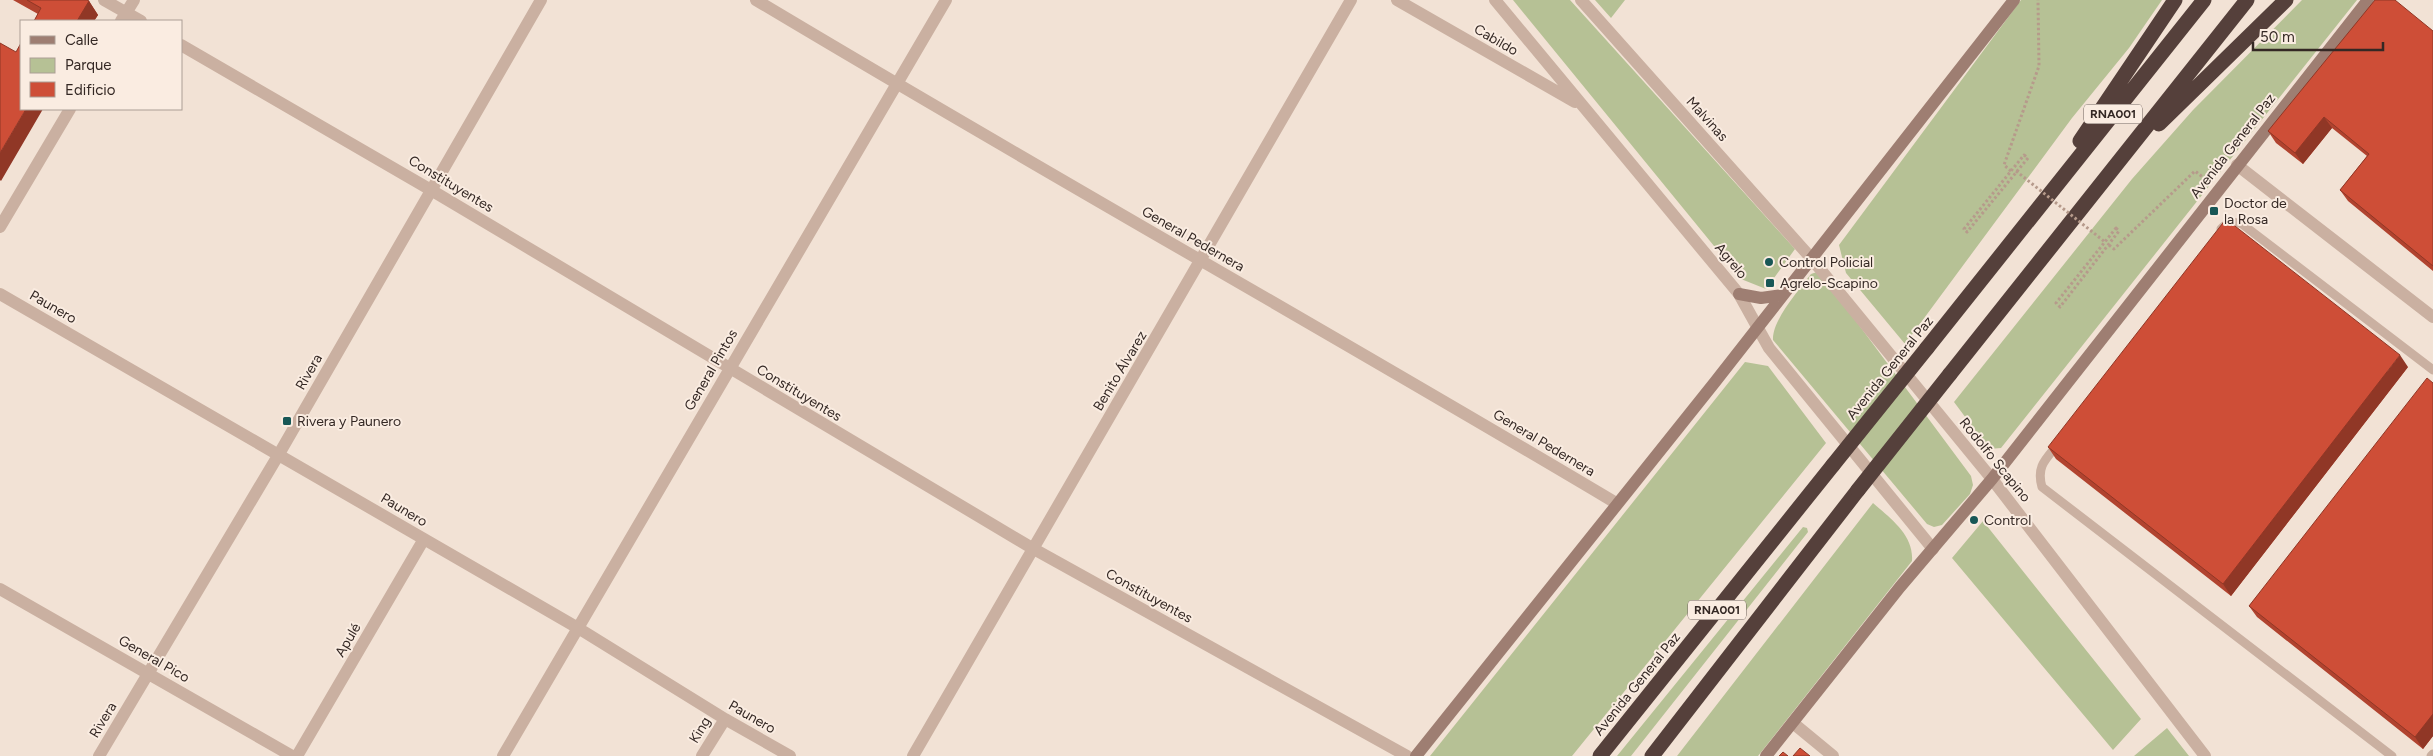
<svg xmlns="http://www.w3.org/2000/svg" width="2433" height="756" font-family="Figtree,sans-serif">
<rect width="100%" height="100%" fill="#f2e2d5"/>
<path fill="#b6c195" d="M 1513,0 L 1570,0 L 1795,249 L 1766,289 L 1741,279 Z
M 1595,0 L 1625,0 L 1611,18 Z
M 2021,0 L 2162,0 L 2129,48 L 2072,118 L 1905,344 L 1846,273 L 1839,245 Z
M 2302,0 L 2357,0 L 2001,448 L 1989,449 L 1954,402 L 2132,179 L 2193,110 Z
M 1817,272 L 1824,278 L 1971,476 L 1973,485 L 1970,494 L 1942,525 L 1934,527 L 1927,524 L 1773,340 C 1772,320 1799,290 1811,274 Z
M 1745,362 L 1768,366 L 1826,443 L 1572,756 L 1430,756 Z
M 1873,503 C 1891,519 1914,535 1912,561 L 1758,756 L 1677,756 Z
M 1983,521 L 2141,719 L 2113,750 L 1952,558 Z
M 1803,527 L 1807,528 L 1808,532 L 1631,756 L 1617,756 Z
M 2167,728 L 2189,756 L 2134,756 Z"/>
<g fill="none" stroke-linecap="round" stroke-linejoin="round">
<path stroke="#b69a8b" stroke-width="3" stroke-dasharray="2.5 2.5" stroke-linecap="butt" d="M 2024,155 L 2028,158 L 1967,232 L 1964,229 Z
M 2011,171 L 2004,165 L 2039,66 L 2038,0
M 2116,228 L 2119,231 L 2060,307 L 2056,303 Z
M 2109,245 L 2114,249 L 2195,171 L 2209,182"/>
<path stroke="#cab0a1" stroke-width="9" d="M 2221,229 C 2227,222 2234,221 2242,224 L 2433,370
M 2059,443 C 2046,459 2036,466 2042,487 L 2392,756
M 2431,756 L 2433,754"/>
<path stroke="#cab0a1" stroke-width="12" d="M 104,0 L 141,21
M 756,0 C 1041,171 1331,333 1616,503
M 1397,0 L 1575,102
M 1495,0 L 1739,294 L 1769,348 L 1933,549
M 1581,0 L 1811,258 L 1992,479 L 2205,756
M 121,21 L 134,0
M 181,45 L 431,190 L 1032,548 L 1407,756
M 2237,165 L 2433,317
M 0,227 L 70,109
M 0,294 L 578,628 L 725,719 L 790,756
M 0,589 L 292,756
M 1793,723 L 1833,756
M 99,756 L 279,454 L 541,0
M 297,756 L 424,539
M 503,756 L 946,0
M 702,756 L 725,719
M 913,756 C 1058,503 1206,253 1351,0"/>
<path stroke="#9e7e72" stroke-width="12" d="M 1739,294 L 1761,298 L 1783,295
M 1416,756 L 1715,382 L 2014,0
M 1766,756 L 1900,587 L 1992,479 L 2368,0"/>
<path stroke="#55403b" stroke-width="15" d="M 2159,124 L 2286,0
M 2080,141 L 2175,0
M 1927,348 L 2204,0
M 1950,374 L 2247,0
M 1600,756 L 1833,465
M 1652,756 L 1858,490"/>
<path stroke="#b69a8b" stroke-width="3" stroke-dasharray="2.5 2.5" stroke-linecap="butt" d="M 2016,171 L 2105,242"/>
<path stroke="#55403b" stroke-width="15" d="M 1833,465 L 1927,348
M 1858,490 L 1950,374"/>
</g>
<path fill="#b1432f" d="M 13,0 L 87,0 L 89,1 L 98,15 L 94,21 L 34,21 L 38,14 Z
M 2433,31 L 2433,271 L 2348,201 L 2340,190 L 2367,156 L 2332,128 L 2303,164 L 2276,143 L 2268,131 Z
M 2408,367 L 2231,596 L 2056,459 L 2048,447 Z
M 2433,383 L 2433,736 L 2423,749 L 2257,617 L 2249,606 Z"/>
<path fill="#903726" d="M 89,1 L 98,15 L 94,21 L 77,21 Z
M 26,109 L 43,109 L 1,181 L 0,180 L 0,153 Z
M 2324,117 L 2332,128 L 2303,164 L 2295,153 Z
M 2400,355 L 2408,367 L 2231,596 L 2223,584 Z
M 2433,714 L 2433,736 L 2423,749 L 2415,737 Z"/>
<path fill="#ce4e37" stroke="#903726" d="M 27,0 L 87,0 L 89,1 L 77,21 L 34,21 L 41,8 Z
M 2375,0 L 2395,0 L 2433,31 L 2433,266 L 2340,190 L 2369,154 L 2324,117 L 2295,153 L 2268,131 Z
M 0,43 L 16,52 L 21,43 L 21,109 L 26,109 L 0,153 Z
M 2226,219 L 2400,355 L 2223,584 L 2048,447 Z
M 2427,378 L 2433,383 L 2433,714 L 2415,737 L 2249,606 Z
M 1800,748 L 1810,756 L 1793,756 Z
M 1783,752 L 1788,756 L 1779,756 Z"/>
<g fill="#185756" stroke="#faece1" stroke-width="2">
<rect x="2209" y="206" width="10" height="10" rx="2.5"/>
<circle cx="1769" cy="262" r="5"/>
<rect x="1765" y="278" width="10" height="10" rx="2.5"/>
<rect x="282" y="416" width="10" height="10" rx="2.5"/>
<circle cx="1974" cy="520" r="5"/>
</g>
<g text-anchor="middle" dominant-baseline="central" stroke-width="4" stroke-linejoin="round" paint-order="stroke">
<g fill="#faece1" stroke="#6f635d" stroke-width="1">
<rect x="2084" y="104.5" width="58" height="19" rx="4"/>
<rect x="1688" y="600.5" width="58" height="19" rx="4"/>
</g>
<g font-size="12" font-weight="bold" fill="#342824">
<text x="2113" y="114">RNA001</text>
<text x="1717" y="610">RNA001</text>
</g>
<g font-size="14" fill="#342824" stroke="#faece1">
<text transform="translate(1496 40) rotate(30)">Cabildo</text>
<text transform="translate(1707 119) rotate(48)">Malvinas</text>
<text transform="translate(2233 146) rotate(-52)">Avenida General Paz</text>
<text transform="translate(451 184) rotate(31)">Constituyentes</text>
<text transform="translate(1193 239) rotate(30)">General Pedernera</text>
<text transform="translate(1731 261) rotate(50)">Agrelo</text>
<text transform="translate(53 307) rotate(30)">Paunero</text>
<text transform="translate(1890 368) rotate(-51)">Avenida General Paz</text>
<text transform="translate(711 370) rotate(-60)">General Pintos</text>
<text transform="translate(1120 371) rotate(-59)">Benito Álvarez</text>
<text transform="translate(309 372) rotate(-60)">Rivera</text>
<text transform="translate(799 393) rotate(31)">Constituyentes</text>
<text transform="translate(1544 443) rotate(31)">General Pedernera</text>
<text transform="translate(1995 460) rotate(51)">Rodolfo Scapino</text>
<text transform="translate(404 510) rotate(31)">Paunero</text>
<text transform="translate(1149 596) rotate(29)">Constituyentes</text>
<text transform="translate(348 640) rotate(-60)">Apulé</text>
<text transform="translate(154 659) rotate(30)">General Pico</text>
<text transform="translate(1637 684) rotate(-51)">Avenida General Paz</text>
<text transform="translate(752 717) rotate(30)">Paunero</text>
<text transform="translate(103 720) rotate(-59)">Rivera</text>
<text transform="translate(700 730) rotate(-59)">King</text>
</g>
<g font-size="14" fill="#342824" stroke="#faece1" text-anchor="start">
<text x="2224" y="203">Doctor de<tspan x="2224" dy="16">la Rosa</tspan></text>
<text x="1779" y="262">Control Policial</text>
<text x="1780" y="283">Agrelo-Scapino</text>
<text x="297" y="421">Rivera y Paunero</text>
<text x="1984" y="520">Control</text>
</g>
</g>
<rect x="20" y="20" width="162" height="90" fill="#faece1" stroke="#ab9e95"/>
<rect x="30" y="36" width="25" height="8" fill="#9e7e72" stroke="#ab9e95"/>
<text x="65" y="45" font-size="15" fill="#342824">Calle</text>
<rect x="30" y="58" width="25" height="15" fill="#b6c195" stroke="#ab9e95"/>
<text x="65" y="70" font-size="15" fill="#342824">Parque</text>
<rect x="30" y="82" width="25" height="15" fill="#ce4e37" stroke="#ab9e95"/>
<text x="65" y="95" font-size="15" fill="#342824">Edificio</text>
<path d="M2253 42v8h130v-8" fill="none" stroke="#342824" stroke-width="2.5"/>
<text x="2260" y="42" font-size="15" fill="#342824" stroke="#faece1" stroke-width="4" paint-order="stroke">50 m</text>
</svg>
